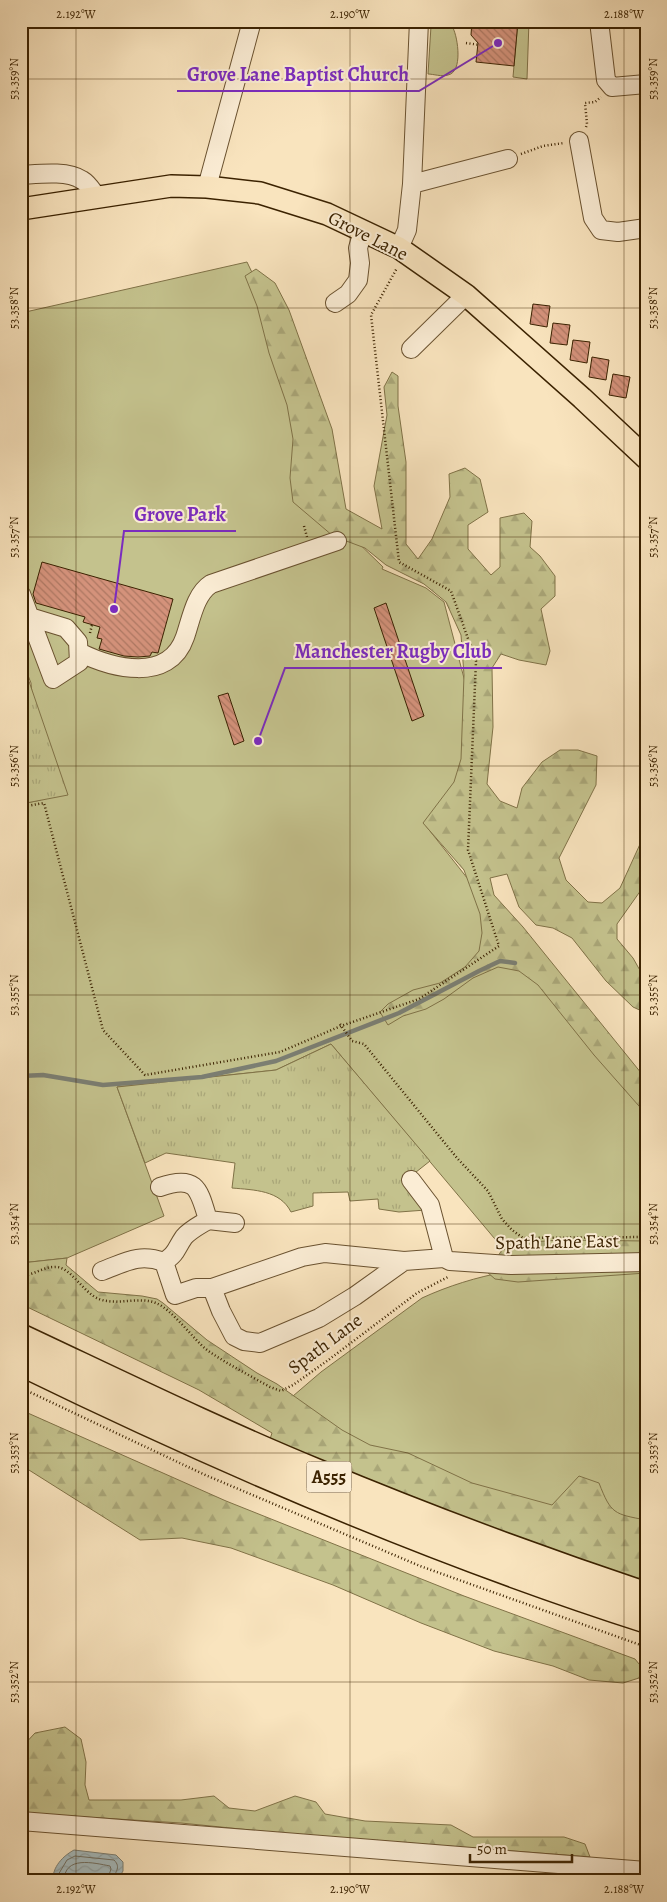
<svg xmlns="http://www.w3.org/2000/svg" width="667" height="1902" font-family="Alegreya,serif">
<defs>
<pattern id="forest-firs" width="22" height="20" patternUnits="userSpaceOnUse" patternTransform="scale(1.25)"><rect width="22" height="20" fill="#c4c28d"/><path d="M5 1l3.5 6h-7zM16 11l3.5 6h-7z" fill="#a9a678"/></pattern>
<pattern id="park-tufts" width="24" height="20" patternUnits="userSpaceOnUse" patternTransform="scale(1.25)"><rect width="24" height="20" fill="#c4c28d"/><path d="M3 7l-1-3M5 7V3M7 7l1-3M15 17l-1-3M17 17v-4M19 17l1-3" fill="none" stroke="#a9a678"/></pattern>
<pattern id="water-waves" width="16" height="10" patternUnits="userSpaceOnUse" patternTransform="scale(1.25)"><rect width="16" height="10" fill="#a5bbbe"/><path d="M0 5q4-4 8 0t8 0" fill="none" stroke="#8fa0a2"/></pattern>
<pattern id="building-back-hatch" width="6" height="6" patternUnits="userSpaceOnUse" patternTransform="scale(1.25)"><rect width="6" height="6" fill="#d4927b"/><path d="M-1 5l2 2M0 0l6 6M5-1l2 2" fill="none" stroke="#ad7762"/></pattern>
</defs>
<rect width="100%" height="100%" fill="#f9e4be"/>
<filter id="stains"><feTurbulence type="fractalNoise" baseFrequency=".004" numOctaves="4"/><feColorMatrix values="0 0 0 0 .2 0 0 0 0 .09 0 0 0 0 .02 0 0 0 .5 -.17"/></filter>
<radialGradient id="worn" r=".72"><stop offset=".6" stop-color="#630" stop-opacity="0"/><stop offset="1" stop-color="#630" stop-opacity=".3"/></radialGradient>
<path fill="#c4c28d" stroke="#807247" d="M 518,21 L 529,21 L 527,79 L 513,77 Z
M 431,26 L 453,28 C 458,38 463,72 448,75 C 442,77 433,74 428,74 Z
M 247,262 L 271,312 L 342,527 L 383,567 L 382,569 L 426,588 L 444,602 L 470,701 L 464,782 L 426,826 L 646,1104 L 646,1246 L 505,1251 L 331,1044 L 276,1070 L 117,1087 L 164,1216 L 67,1258 L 21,1263 L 21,804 L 41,800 L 31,683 L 21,658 L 21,313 Z
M 646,1270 L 646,1536 L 420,1475 L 286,1402 L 321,1372 L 422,1298 C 448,1286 477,1277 505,1272 Z"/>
<path fill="url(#forest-firs)" stroke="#807247" d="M 256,269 L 275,283 L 289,310 L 332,429 L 346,509 L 382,529 L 374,486 L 387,415 L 384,387 L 392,372 L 398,376 L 398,406 L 406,462 L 406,544 L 418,559 L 432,539 L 450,497 L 449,474 L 465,468 L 480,479 L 488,512 L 468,525 L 468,549 L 491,575 L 500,567 L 500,518 L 524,513 L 532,521 L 530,547 L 540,556 L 555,576 L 555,596 L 541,609 L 550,651 L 546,665 L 519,660 L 501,654 L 492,668 L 493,727 L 487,784 L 500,801 L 517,808 L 522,788 L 542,762 L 560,750 L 578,750 L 597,756 L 596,785 L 559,858 L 566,880 L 588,902 L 602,903 L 620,888 L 646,831 L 646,883 L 617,924 L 617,939 L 633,958 L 646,981 L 646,1013 L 633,1007 L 606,981 L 572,938 L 553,928 L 536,925 L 519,907 L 507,874 L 490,878 L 494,895 L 523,927 L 646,1079 L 646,1114 L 594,1055 L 538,985 L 519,971 L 498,967 L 473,978 L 444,999 L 426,1009 L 403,1016 L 388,1025 L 380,1012 L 388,1004 L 413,990 L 440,983 L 465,967 L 479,951 L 482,933 L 480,914 L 464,870 L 423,823 L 454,782 L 461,759 L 464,675 L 461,635 L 446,602 L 424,584 L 386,565 L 365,548 L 333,536 L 293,502 L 290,478 L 293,439 L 287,405 L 269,353 L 257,306 L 245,276 Z
M 560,1240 L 646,1241 L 646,1273 L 518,1282 L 495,1279 L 487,1272 L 502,1250 L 532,1242 Z
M 67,1258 L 66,1265 L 98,1292 L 142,1296 L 157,1299 L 163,1303 L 207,1340 L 257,1373 L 277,1384 L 342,1430 L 370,1445 L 408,1453 L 472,1483 L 552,1505 L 579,1476 L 599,1483 C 611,1514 614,1514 646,1520 L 646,1586 L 519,1543 L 269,1442 L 272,1433 L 199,1390 L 21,1304 L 21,1263 Z
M 21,1410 L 226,1501 L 464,1596 L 635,1659 L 644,1670 L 639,1678 L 623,1683 L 589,1680 L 553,1666 L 494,1651 L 421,1623 L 333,1585 L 231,1548 L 182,1538 L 140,1540 L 21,1465 Z
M 65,1727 L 81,1739 L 86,1762 L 85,1785 L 89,1800 L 181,1800 L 214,1796 L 229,1808 L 255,1811 L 295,1796 L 316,1802 L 325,1814 L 365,1821 L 451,1825 L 473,1837 L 564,1837 L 585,1844 L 590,1857 L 280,1833 L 181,1823 L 21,1813 L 21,1748 L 35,1733 Z"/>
<path fill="url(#park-tufts)" stroke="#807247" d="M 21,658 L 68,795 L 21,804 Z
M 331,1044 L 430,1161 L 406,1180 L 426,1210 L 399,1212 L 379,1209 L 378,1199 L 350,1201 L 348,1192 L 313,1193 L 313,1206 L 291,1212 C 280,1190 254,1190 232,1188 L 235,1163 L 166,1153 L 145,1163 L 117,1087 L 276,1070 Z"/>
<path fill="url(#water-waves)" stroke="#7b7e72" d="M 74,1850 L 116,1855 L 123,1862 L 123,1871 L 117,1881 L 53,1881 C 52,1867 63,1856 74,1850 Z"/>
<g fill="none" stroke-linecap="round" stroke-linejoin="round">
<path stroke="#706e60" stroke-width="1" d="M 58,1881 L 58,1875 L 67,1860 L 75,1856 L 114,1860 C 122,1868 114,1872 113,1881
M 64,1881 C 64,1855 94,1863 110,1866 L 111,1869 L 107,1881"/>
<path stroke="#7b7e72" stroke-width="4.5" d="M 21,1076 L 43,1075 L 103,1085 L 141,1082 L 202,1077 L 276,1061 L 399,1013 L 479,971 L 500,961 L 515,963"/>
</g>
<path fill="url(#building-back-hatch)" stroke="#3b2201" d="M 472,21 L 518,21 L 514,66 L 476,62 L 478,43 L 471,35 Z
M 533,304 L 550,306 L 547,327 L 530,324 Z
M 553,323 L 570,325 L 567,345 L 550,343 Z
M 573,340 L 590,342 L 587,363 L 570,360 Z
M 592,357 L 609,360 L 606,380 L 589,377 Z
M 613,374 L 630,377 L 626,398 L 609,395 Z
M 42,562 L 173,599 L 158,653 L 152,652 L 150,656 L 138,657 L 124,656 L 99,649 L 102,639 L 97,638 L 100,627 L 83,622 L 85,617 L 36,603 L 33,594 Z
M 386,603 L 424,716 L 412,721 L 374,608 Z
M 228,693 L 244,741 L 234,745 L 218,696 Z"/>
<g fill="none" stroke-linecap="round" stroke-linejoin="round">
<g stroke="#6a5230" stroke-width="20">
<path id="minor" d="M 599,21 L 606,80 L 612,87 L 646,84
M 579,141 L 593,218 L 601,230 L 618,232 L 646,228
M 21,175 C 38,174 67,170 82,180 C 89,184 93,192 98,198
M 412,184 L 508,159
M 207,187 L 252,21
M 399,248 L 407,230 L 412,184 L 419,21
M 335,303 L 348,294 L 358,280 L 360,263 L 358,248 L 363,231
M 411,349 L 466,295
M 21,594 L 53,679 L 79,662 L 78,642 L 66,628 L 30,617
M 79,652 C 111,668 169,684 185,637 C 191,620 195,594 211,584 L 337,541
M 411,1180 L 430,1205 L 444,1258
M 160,1187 C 197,1174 199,1190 208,1220 C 200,1225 190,1230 184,1237 C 175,1250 178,1252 164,1262
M 208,1220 L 235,1223
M 404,1261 L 355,1296 L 319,1318 L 260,1343 L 244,1341 L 234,1336 L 221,1311 L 212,1288 L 302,1257 L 325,1253 L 404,1261 L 444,1258 L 450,1261 L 511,1265 L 646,1262
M 102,1271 C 126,1262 139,1253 164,1262 L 175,1295 L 196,1288 L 212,1288
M 21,1821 L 646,1871"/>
</g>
<g stroke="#3b2201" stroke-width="24">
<path id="major" d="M 21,209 L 171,186 L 207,187 L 260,193 L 327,214 L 399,248 L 466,295 L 582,398 L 646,458"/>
</g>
<g stroke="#3b2201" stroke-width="28">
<path id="highway" d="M 21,1337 C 119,1383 217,1431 317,1472 C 425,1517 535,1558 646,1595
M 21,1363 C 224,1462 431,1551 646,1620"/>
</g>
<path stroke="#3b2201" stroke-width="2.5" stroke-dasharray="1 2.5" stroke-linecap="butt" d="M 466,43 L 480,45
M 586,127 L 587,124 L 585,103 L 595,102 L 601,97
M 521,154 L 543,146 L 564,143
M 304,526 L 307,537
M 90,633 L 92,625
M 21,807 L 44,803 L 103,1030 L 145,1075 L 280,1052 L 341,1026 L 419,999 L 499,946 L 468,850 L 476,661 L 451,591 L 399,562 L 371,315 L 397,268
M 340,1024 L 352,1041 L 364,1044 L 457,1158 L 488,1191 L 502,1219 L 512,1230 L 523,1238 L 646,1237
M 21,1276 C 34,1275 43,1267 54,1267 C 70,1265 83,1293 99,1299 C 118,1306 138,1296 156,1303 C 173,1310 192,1338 207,1350 C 227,1364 249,1375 270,1387 L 281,1391 L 293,1385 L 327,1361 L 417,1293 L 448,1277
M 21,1388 L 203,1474 L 420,1566 L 646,1647"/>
<use href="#minor" stroke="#fbedd5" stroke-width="18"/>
<use href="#major" stroke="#f9e4be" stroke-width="21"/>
<use href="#highway" stroke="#f9e4be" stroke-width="25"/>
</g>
<path fill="none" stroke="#3b2201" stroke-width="1" stroke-opacity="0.45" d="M 76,21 L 76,1881M 350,21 L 350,1881M 624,21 L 624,1881M 21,79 L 646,79M 21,308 L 646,308M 21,537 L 646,537M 21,766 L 646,766M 21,995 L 646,995M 21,1224 L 646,1224M 21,1453 L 646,1453M 21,1682 L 646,1682"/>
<g text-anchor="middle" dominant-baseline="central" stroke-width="4" stroke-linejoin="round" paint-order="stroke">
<rect fill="#fbedd5" stroke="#755f41" stroke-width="1" x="306.5" y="1461.5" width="45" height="31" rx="4"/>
<g font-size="18" font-weight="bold" fill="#3b2201">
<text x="329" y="1477">A555</text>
</g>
<g font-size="19" fill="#3b2201" stroke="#fbedd5">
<text transform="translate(368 236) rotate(27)">Grove Lane</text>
<text transform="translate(557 1242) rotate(-1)">Spath Lane East</text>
<text transform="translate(325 1344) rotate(-37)">Spath Lane</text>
</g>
</g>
<path fill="none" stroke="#7b2cbf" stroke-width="2" d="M498 43L419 91H177M114 609L124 531H236M258 741L285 668H502"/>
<g fill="#7b2cbf" stroke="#fbedd5" stroke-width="2">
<circle cx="498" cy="43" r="5"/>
<circle cx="114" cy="609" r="5"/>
<circle cx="258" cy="741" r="5"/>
</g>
<g font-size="20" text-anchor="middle" font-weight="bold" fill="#7b2cbf" stroke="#fbedd5" stroke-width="4" stroke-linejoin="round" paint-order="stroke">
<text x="298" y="81">Grove Lane Baptist Church</text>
<text x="180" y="521">Grove Park</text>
<text x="393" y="658">Manchester Rugby Club</text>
</g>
<rect width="667" height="1902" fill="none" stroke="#f9e4be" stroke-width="55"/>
<path d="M470 1854v8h102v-8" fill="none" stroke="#3b2201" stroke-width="2.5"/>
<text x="477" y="1854" font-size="15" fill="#3b2201" stroke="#fbedd5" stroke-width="4" paint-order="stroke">50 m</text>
<rect x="28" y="28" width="612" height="1846" fill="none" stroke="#3b2201" stroke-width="2"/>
<g font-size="12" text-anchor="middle" fill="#3b2201">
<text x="76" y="18">2.192°W</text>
<text x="350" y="18">2.190°W</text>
<text x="624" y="18">2.188°W</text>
<text transform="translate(14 79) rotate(-90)" y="4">53.359°N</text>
<text transform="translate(653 79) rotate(-90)" y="4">53.359°N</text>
<text transform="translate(14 308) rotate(-90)" y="4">53.358°N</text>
<text transform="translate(653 308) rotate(-90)" y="4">53.358°N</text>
<text transform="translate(14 537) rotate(-90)" y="4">53.357°N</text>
<text transform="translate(653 537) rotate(-90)" y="4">53.357°N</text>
<text transform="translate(14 766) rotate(-90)" y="4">53.356°N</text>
<text transform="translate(653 766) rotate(-90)" y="4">53.356°N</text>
<text transform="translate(14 995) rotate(-90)" y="4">53.355°N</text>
<text transform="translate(653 995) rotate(-90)" y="4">53.355°N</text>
<text transform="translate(14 1224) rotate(-90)" y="4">53.354°N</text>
<text transform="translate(653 1224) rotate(-90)" y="4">53.354°N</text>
<text transform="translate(14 1453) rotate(-90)" y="4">53.353°N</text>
<text transform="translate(653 1453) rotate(-90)" y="4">53.353°N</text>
<text transform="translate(14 1682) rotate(-90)" y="4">53.352°N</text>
<text transform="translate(653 1682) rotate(-90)" y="4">53.352°N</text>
<text x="76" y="1893">2.192°W</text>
<text x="350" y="1893">2.190°W</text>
<text x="624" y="1893">2.188°W</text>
</g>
<rect width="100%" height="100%" filter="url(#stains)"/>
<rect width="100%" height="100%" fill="url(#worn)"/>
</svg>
